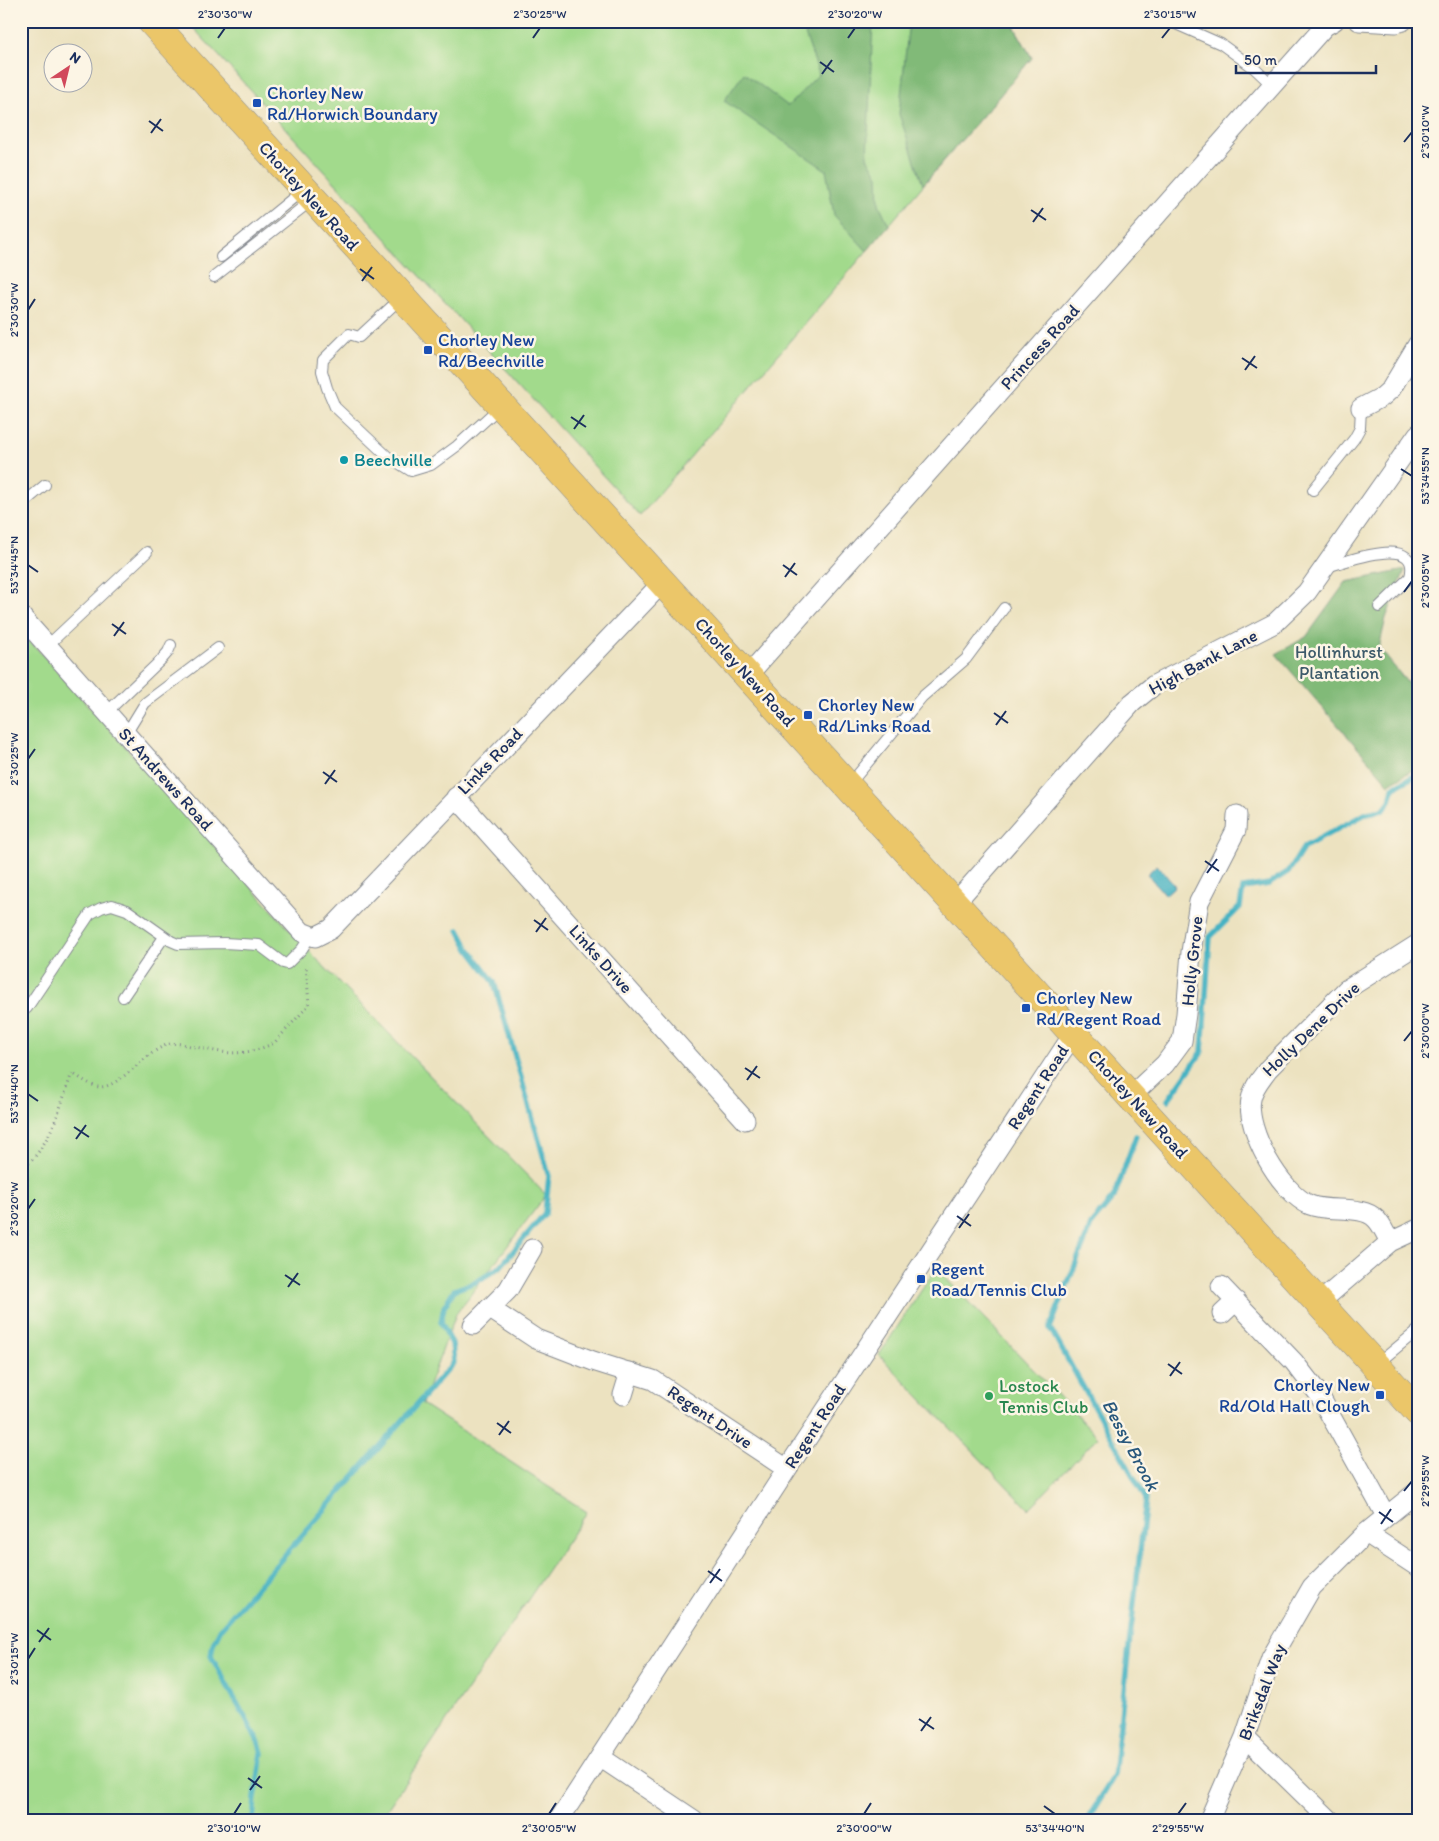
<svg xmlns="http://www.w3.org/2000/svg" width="1439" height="1841" font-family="Itim,sans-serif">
<rect width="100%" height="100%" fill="#fcf5e5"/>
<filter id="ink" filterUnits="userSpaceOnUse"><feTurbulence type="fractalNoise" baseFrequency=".02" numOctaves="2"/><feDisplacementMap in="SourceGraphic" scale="10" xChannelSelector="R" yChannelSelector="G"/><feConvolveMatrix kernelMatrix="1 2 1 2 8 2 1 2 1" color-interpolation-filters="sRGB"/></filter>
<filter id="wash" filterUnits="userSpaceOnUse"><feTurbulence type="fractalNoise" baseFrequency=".0096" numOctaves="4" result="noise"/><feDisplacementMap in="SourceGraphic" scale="20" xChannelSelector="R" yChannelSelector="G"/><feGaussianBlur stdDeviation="1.12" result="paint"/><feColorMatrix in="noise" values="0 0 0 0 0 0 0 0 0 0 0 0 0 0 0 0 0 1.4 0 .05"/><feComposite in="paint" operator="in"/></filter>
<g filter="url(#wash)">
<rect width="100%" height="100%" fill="#ece2c0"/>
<path fill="#a2da8c" stroke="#5e8475" d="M 187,21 L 1011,21 L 1032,58 L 640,516 Z
M 21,631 L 307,949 L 546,1195 L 456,1314 L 422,1404 L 587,1512 L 380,1820 L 21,1820 Z
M 936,1268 L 1098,1437 L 1029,1509 L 879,1355 Z"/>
<path fill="#81ba78" stroke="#4e746b" d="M 811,21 L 873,21 L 867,157 L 878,176 L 879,204 L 889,225 L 867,251 L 834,215 L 826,170 L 724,101 L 744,73 L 788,106 L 819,74 L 805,34 Z
M 909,21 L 1011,21 L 1032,58 L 923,185 L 899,114 Z
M 1405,570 L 1386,618 L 1379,648 L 1415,692 L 1418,692 L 1418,767 L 1389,784 L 1276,654 L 1306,637 L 1346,582 Z"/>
<path fill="#46b3c3" stroke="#307190" d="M 1157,865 L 1175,886 L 1165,895 L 1147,874 Z"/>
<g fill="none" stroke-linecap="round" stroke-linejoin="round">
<path stroke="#46b3c3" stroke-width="5.5" d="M 1168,1100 L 1202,1052 L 1210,937 L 1240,907 L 1243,888 L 1269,884 L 1289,871 L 1304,847 L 1367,813 L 1383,810 L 1390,801 L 1393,788 L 1418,774
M 253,1820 L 255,1798 L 262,1753 L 259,1743 L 211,1656 L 213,1644 L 221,1628 L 454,1362 L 452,1344 L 441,1322 L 444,1307 L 454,1290 L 476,1282 L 500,1267 L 545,1213 L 549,1176 L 494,982 L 469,949 L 459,930
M 1087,1820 L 1114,1776 L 1146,1499 L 1050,1328 L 1092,1223 L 1114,1197 L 1136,1136"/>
</g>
</g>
<g filter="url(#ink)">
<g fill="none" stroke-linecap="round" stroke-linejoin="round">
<g stroke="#84888f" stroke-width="12">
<path id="lane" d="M 1169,21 L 1221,44 L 1254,68 L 1272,85
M 221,257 L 303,190
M 214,277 L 312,200
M 401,298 L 359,337 L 349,334 L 323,360 L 322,371 L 327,388 L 335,407 L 387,456 L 411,471 L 431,465 L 457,446 L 501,406
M 1313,490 L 1354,439 L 1360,428 L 1361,408
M 21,505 L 45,485
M 1327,567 C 1344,562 1422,532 1410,577 L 1379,607
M 47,646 L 147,552
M 107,712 L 162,659 L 168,652 L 171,645
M 126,734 L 145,703 L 218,648
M 849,785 L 922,697 L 966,659 L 1004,608
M 123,997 L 164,937
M 21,1012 L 27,1008 L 90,914 L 101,908 L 112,905 L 127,910 L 171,941 L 178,944 L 224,943 L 259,945 L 283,963 L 287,964 L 302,949 L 311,935
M 1376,1365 L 1418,1330"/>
</g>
<g stroke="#84888f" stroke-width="21">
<path id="street" d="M 1359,21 L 1396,23 L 1403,21
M 1361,408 L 1382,397 L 1391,389 L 1418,344
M 21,616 L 302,932 L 315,937 L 331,929 L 663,582
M 748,675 L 1325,26 L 1334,21
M 456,797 L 745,1120
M 955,903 L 1132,703 L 1154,685 L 1275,623 L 1307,592 L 1418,434
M 1131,1096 L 1165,1064 L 1182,1041 L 1186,1014 L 1191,952 L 1199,902 L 1236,830 L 1237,815
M 1390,1242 C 1386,1235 1382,1225 1376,1219 C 1362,1204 1329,1213 1310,1205 C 1281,1193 1245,1130 1251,1099 C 1253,1087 1261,1079 1268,1069 L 1347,989 L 1418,944
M 1221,1286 L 1294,1362 L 1318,1393 L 1386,1516
M 1319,1303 L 1390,1242 L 1418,1229
M 489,1308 L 536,1339 L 593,1361 L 653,1380 L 787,1469
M 1222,1314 L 1236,1301
M 473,1325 L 508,1290 L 532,1249
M 623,1395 L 630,1372
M 1366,1533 L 1418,1567
M 1245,1737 L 1330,1820
M 600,1757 L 694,1820
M 559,1820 L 787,1469 L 1074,1033
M 1209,1820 L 1245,1737 L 1271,1658 L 1312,1587 L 1366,1533 L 1418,1491"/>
</g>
<g stroke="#84888f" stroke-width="29">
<path id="highway" d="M 151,21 L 1418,1412"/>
</g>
<path stroke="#84888f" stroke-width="3" stroke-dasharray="1 4" stroke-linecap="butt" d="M 21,1170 C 51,1147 60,1106 72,1073 C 79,1077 91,1086 99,1087 C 121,1088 147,1049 170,1044 C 178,1042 188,1046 196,1047 C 226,1054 245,1057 274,1043 L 309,1005 L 306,965"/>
<use href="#lane" stroke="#fff" stroke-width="10"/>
<use href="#street" stroke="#fff" stroke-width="19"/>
<use href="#highway" stroke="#ebc669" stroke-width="28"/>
</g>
</g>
<path fill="none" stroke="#1b2f5e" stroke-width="2" d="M 218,38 L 225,28M 533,38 L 540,28M 848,38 L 855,28M 1162,38 L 1170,28M 820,62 L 834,72M 822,74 L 832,60M 149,121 L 163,131M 151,133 L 161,119M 1404,142 L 1412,132M 1031,210 L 1046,220M 1033,222 L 1043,208M 360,269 L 374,279M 362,281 L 372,267M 28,310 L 35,299M 1242,358 L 1257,368M 1245,370 L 1255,356M 571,417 L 586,427M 574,429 L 584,415M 1401,469 L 1412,476M 28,565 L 38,572M 783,565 L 797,575M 785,577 L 795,563M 1404,592 L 1412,581M 112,624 L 126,634M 114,636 L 124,622M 994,713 L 1008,723M 996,725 L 1006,711M 28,759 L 35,749M 323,772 L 337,782M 325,784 L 335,770M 1205,861 L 1219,871M 1207,873 L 1217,859M 534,920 L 548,930M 536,932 L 546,918M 1404,1041 L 1412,1031M 745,1068 L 760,1078M 747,1080 L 757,1066M 28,1094 L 38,1101M 74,1127 L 89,1137M 76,1139 L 86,1125M 28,1209 L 35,1199M 957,1216 L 971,1226M 959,1228 L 969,1214M 285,1275 L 300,1285M 288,1287 L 298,1273M 1168,1364 L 1182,1374M 1170,1376 L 1180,1362M 497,1423 L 511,1433M 499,1435 L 509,1421M 1404,1491 L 1412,1481M 1379,1512 L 1393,1522M 1381,1524 L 1391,1509M 708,1571 L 722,1581M 710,1583 L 720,1569M 37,1630 L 51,1640M 39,1642 L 49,1628M 28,1659 L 35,1648M 919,1719 L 934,1729M 921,1731 L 931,1717M 248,1778 L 262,1788M 250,1790 L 260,1776M 1044,1806 L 1055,1814M 234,1814 L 241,1803M 549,1814 L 556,1803M 864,1814 L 871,1803M 1178,1814 L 1186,1803"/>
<g fill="#1a4fb4" stroke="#fcf5e5" stroke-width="2">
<rect x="252" y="98" width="10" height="10" rx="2.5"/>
<rect x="423" y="345" width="10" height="10" rx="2.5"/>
<rect x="803" y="710" width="10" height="10" rx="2.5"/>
<rect x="1021" y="1003" width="10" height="10" rx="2.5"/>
<rect x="916" y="1274" width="10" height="10" rx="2.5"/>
<rect x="1375" y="1390" width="10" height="10" rx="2.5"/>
</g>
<circle fill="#0f9aa8" stroke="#fcf5e5" stroke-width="2" cx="344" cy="460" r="5"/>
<circle fill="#2e9e5b" stroke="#fcf5e5" stroke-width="2" cx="989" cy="1396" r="5"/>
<g text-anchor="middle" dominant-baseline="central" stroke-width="5" stroke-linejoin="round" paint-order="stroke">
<g font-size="18" fill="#164399" stroke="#fcf5e5" text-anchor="start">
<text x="267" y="93">Chorley New<tspan x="267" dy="21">Rd/Horwich Boundary</tspan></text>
<text x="438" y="340">Chorley New<tspan x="438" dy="21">Rd/Beechville</tspan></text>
<text x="818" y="705">Chorley New<tspan x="818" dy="21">Rd/Links Road</tspan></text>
<text x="1036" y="998">Chorley New<tspan x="1036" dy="21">Rd/Regent Road</tspan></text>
<text x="931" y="1269">Regent<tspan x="931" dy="21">Road/Tennis Club</tspan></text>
<text x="1370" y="1385" text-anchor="end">Chorley New<tspan x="1370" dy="21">Rd/Old Hall Clough</tspan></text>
</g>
<g font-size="18" fill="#1b2f5e" stroke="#fcf5e5">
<text transform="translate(309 196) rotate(48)">Chorley New Road</text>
<text transform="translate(1040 347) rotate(-48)">Princess Road</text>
<text transform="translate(1203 662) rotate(-28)">High Bank Lane</text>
<text transform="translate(745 672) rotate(48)">Chorley New Road</text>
<text transform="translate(490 761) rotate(-46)">Links Road</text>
<text transform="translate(166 779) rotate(48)">St Andrews Road</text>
<text transform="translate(601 959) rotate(48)">Links Drive</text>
<text transform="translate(1192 961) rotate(-84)">Holly Grove</text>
<text transform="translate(1311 1029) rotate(-44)">Holly Dene Drive</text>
<text transform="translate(1038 1087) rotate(-57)">Regent Road</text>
<text transform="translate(1138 1104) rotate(48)">Chorley New Road</text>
<text transform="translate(710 1417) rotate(34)">Regent Drive</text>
<text transform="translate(815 1426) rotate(-57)">Regent Road</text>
<text transform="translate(1262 1692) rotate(-69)">Briksdal Way</text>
</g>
<g font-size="18" fill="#0d838f" stroke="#fcf5e5" text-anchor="start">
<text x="354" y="460">Beechville</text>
</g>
<g font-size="18" fill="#3d5a6a" stroke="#fcf5e5">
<text x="1339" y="652">Hollinhurst<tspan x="1339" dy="21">Plantation</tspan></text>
</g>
<g font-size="18" fill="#27864d" stroke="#fcf5e5" text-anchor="start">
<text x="999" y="1386">Lostock<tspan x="999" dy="21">Tennis Club</tspan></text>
</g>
<g font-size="19" font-style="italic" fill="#28577c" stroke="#fcf5e5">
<text transform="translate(1131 1445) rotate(62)">Bessy Brook</text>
</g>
</g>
<rect width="1439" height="1841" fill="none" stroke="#fcf5e5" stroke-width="55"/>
<g transform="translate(68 68) rotate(35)"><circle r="24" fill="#fcf5e5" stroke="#a2a6af"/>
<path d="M0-4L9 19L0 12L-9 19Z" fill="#d1495b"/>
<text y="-8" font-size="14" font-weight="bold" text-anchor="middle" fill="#1b2f5e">N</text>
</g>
<path d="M1236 65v8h140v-8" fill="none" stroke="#1b2f5e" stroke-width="2.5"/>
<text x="1244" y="65" font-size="15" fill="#1b2f5e" stroke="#fcf5e5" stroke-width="4" paint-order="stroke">50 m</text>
<rect x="28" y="28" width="1384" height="1786" fill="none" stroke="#1b2f5e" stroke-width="2"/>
<g font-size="12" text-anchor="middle" fill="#1b2f5e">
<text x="225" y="18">2°30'30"W</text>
<text x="540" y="18">2°30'25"W</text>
<text x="855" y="18">2°30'20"W</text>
<text x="1170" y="18">2°30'15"W</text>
<text transform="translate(1425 132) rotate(-90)" y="4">2°30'10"W</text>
<text transform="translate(14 310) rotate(-90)" y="4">2°30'30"W</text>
<text transform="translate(1425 476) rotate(-90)" y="4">53°34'55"N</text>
<text transform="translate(14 565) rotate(-90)" y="4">53°34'45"N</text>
<text transform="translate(1425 581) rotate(-90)" y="4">2°30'05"W</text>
<text transform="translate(14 759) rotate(-90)" y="4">2°30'25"W</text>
<text transform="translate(1425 1031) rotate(-90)" y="4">2°30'00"W</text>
<text transform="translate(14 1094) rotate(-90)" y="4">53°34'40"N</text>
<text transform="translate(14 1209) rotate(-90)" y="4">2°30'20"W</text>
<text transform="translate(1425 1481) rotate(-90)" y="4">2°29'55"W</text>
<text transform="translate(14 1659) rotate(-90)" y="4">2°30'15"W</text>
<text x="234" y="1832">2°30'10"W</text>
<text x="549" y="1832">2°30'05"W</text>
<text x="864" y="1832">2°30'00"W</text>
<text x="1055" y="1832">53°34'40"N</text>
<text x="1178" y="1832">2°29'55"W</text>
</g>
</svg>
